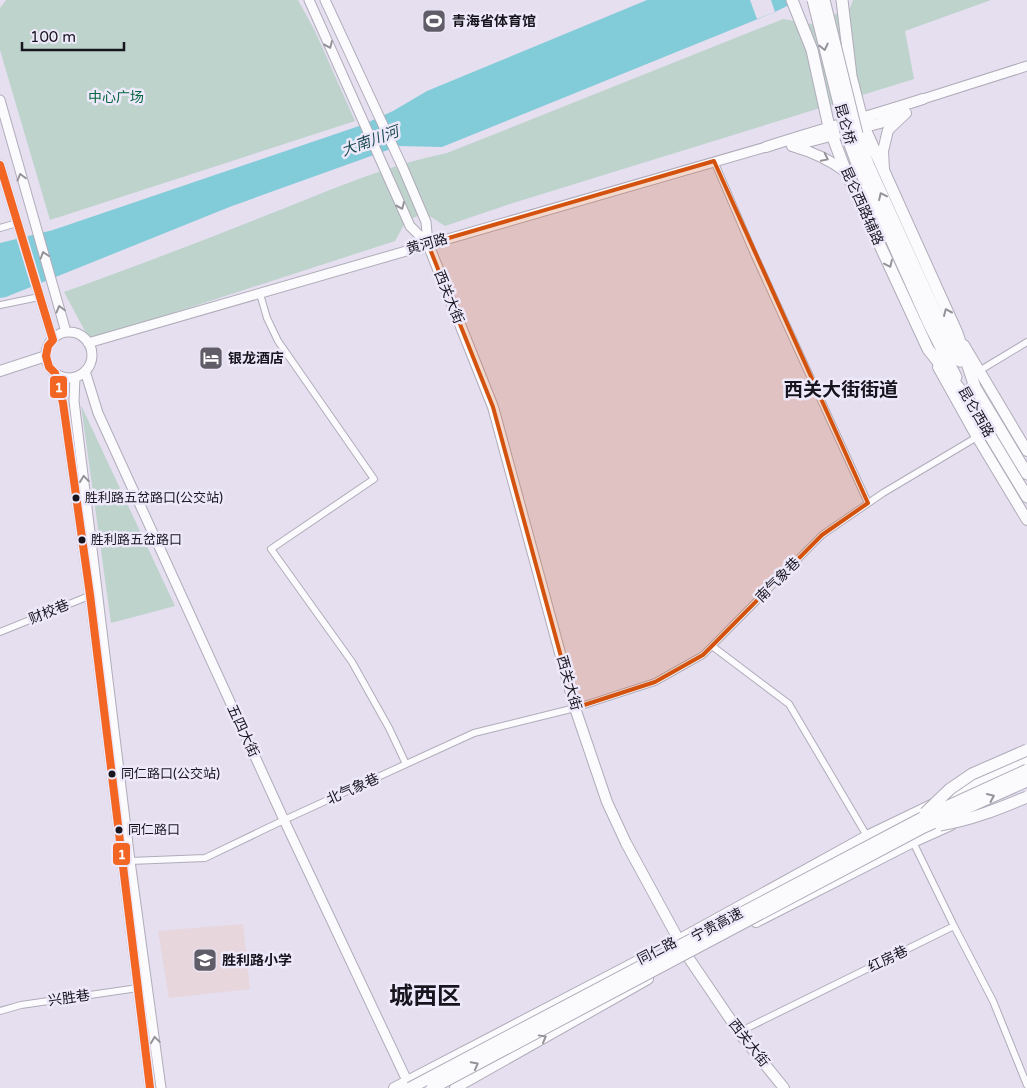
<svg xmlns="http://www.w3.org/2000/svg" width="1027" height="1088" font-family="'Varela Round','Noto Sans SC',sans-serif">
<rect width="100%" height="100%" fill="#e5dff0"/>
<path fill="#e7d6dc" d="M 243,924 L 250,989 L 169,998 L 158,931 Z"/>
<path fill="#bdd3cc" d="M 6,0 L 298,0 L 315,31 L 355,121 L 50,220 L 0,50 L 0,8 Z
M 853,0 L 991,0 L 905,31 L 914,79 L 513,203 L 445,226 L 425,213 L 406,221 L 395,241 L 93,339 L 86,333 L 64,292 C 138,266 211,237 285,208 C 338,187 391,164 447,153 L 783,19 L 812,24 L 850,8 Z
M 81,405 L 175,606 L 111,623 Z"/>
<path fill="#82cbd9" d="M 647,0 L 799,0 L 775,12 L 442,147 L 399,146 L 232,206 L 6,297 L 0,298 L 0,243 L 53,230 L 362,125 L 393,111 L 427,91 Z"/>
<path fill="#e5dff0" d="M 750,0 L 771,0 L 775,12 L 757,19 Z"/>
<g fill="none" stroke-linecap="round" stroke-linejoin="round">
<g stroke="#b0acb9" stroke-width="8">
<path id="street" d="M 714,161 L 754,254 L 868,503
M 0,228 L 17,223
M 260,294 L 267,318 L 278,341 L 374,479 L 271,549 L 352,662 L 389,728 L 406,764
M 0,305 L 39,297
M 979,371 L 1027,342
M 0,632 L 94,594
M 712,646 L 789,704 L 867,836
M 913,842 L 954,926 L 993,1001 L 1027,1085
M 130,861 L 205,858 L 284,820 L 474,733 L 575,708 L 655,682 L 703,655 L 822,535 L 883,493 L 977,437
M 0,1011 L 21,1005 L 138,988
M 739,1032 L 954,926"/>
</g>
<g stroke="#b0acb9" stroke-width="11">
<path id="secondary" d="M 309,0 L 410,226 L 428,244
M 325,0 L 403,168 L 426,222 L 428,244
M 923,99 L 1027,66
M 0,100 L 66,332
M 0,165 L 53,340
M46 355a23 23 0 1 1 46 0a23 23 0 1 1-46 0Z
M 88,343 L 766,147
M 85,371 L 98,413 L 284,820 L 410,1087
M 55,373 L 63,403 L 90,595 L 150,1088
M 75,377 L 74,401 L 130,861 L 161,1088"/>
</g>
<g stroke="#b0acb9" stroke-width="12">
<path id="primary" d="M 792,146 L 880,123 L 902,111
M 792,146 C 813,152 829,159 846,172
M 766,147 C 818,130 871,116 923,99
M 884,170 L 883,151 L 888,130 L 906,113
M 428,244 L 493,407 L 575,708 L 607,802 L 626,843 L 688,957 L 741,1035 L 784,1088
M 964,345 L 1027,451
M 938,367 L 977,437 L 1027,520
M 0,371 L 46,356
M 756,922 L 913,842 L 951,825
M 682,938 L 867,836 L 1027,759
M 394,1088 L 651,954
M 455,1088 L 648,979"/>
</g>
<g stroke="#b0acb9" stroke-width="13">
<path id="highway" d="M 792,0 L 812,50 L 829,127 L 846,172 L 928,349 L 966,397
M 842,0 L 851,76 L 864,127 L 957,333 L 976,390
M 857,134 L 868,164 L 939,320 L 960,361
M 847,136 L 856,161 L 929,324 L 956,377
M 973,384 L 1027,474
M 963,391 L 1027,497"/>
</g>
<use href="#street" stroke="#fbfafd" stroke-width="6"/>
<use href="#secondary" stroke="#fbfafd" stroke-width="9"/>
<use href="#primary" stroke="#fbfafd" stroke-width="10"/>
<use href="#highway" stroke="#fbfafd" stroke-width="11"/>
<g stroke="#b0acb9" stroke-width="13" stroke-linecap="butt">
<path id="highway-bridge" d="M 813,0 L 847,136
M 824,0 L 857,134
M 925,813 L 950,789 L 972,774 L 1027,750
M 940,825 C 971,820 998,809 1027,797
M 410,1088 L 920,819 L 1027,770
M 432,1088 L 924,827 L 1027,781"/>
</g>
<use href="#highway-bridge" stroke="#fbfafd" stroke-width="11"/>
<g stroke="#eee9fa" stroke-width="11">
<path id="bus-1" d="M 0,165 L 53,340 L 48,346 L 46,356 L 49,367 L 55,373 L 63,403 L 90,595 L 150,1088"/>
</g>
<use href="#bus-1" stroke="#f26522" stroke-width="8"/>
</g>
<defs><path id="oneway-chevron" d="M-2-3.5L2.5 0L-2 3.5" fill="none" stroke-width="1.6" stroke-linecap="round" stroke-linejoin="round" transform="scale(1.25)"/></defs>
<g stroke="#959399">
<use href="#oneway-chevron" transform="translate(329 45) rotate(66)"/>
<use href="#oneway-chevron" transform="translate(824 47) rotate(77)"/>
<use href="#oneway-chevron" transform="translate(825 158) rotate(26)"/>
<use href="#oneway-chevron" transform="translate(21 177) rotate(-105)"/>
<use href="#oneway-chevron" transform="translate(882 196) rotate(-115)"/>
<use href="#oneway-chevron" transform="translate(401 206) rotate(66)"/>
<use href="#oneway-chevron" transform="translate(44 255) rotate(-108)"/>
<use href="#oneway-chevron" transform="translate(889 264) rotate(65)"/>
<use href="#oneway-chevron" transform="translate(60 309) rotate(-105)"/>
<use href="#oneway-chevron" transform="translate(947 312) rotate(-114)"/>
<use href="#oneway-chevron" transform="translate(84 479) rotate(-97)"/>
<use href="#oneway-chevron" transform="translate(991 797) rotate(-24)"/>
<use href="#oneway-chevron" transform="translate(543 1038) rotate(-29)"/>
<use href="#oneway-chevron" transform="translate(155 1040) rotate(-98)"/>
<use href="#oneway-chevron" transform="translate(475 1065) rotate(-28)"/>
</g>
<path fill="#d3520e" fill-opacity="0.2" stroke="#d3520e" stroke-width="4" stroke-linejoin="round" d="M 714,161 L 868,503 L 822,535 L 703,655 L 655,682 L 575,708 L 493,407 L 428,244 Z"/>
<defs>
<g id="stadium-square" transform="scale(1.25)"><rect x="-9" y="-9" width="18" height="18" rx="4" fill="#605c68" stroke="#eee9fa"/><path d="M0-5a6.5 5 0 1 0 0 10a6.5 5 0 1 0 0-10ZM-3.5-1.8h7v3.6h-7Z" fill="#fff"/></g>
<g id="hotel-square" transform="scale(1.25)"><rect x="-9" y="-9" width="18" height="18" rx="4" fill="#605c68" stroke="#eee9fa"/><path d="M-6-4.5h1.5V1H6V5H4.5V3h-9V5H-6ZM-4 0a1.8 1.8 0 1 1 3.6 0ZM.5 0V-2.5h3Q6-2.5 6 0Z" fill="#fff"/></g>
<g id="school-square" transform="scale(1.25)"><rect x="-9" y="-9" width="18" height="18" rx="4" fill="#605c68" stroke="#eee9fa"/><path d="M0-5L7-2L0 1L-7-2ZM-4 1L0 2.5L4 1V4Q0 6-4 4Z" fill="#fff"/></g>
</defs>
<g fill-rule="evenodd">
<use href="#stadium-square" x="434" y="21"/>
<use href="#hotel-square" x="211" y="358"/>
<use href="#school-square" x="205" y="960"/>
</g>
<g fill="#18151f" stroke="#eee9fa" stroke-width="2">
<circle cx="76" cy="498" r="4.5"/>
<circle cx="82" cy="540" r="4.5"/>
<circle cx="112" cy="774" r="4.5"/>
<circle cx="119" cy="830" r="4.5"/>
</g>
<g text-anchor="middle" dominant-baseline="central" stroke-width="5" stroke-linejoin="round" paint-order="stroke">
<g font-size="13" fill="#18151f" stroke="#eee9fa" text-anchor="start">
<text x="85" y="498">胜利路五岔路口(公交站)</text>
<text x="91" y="540">胜利路五岔路口</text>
<text x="121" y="774">同仁路口(公交站)</text>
<text x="128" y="830">同仁路口</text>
</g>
<g font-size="14" font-weight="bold" fill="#18151f" stroke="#eee9fa" text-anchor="start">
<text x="452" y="21">青海省体育馆</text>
<text x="228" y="358">银龙酒店</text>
<text x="222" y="960">胜利路小学</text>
</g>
<g font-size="14" fill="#07663f" stroke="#eee9fa">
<text x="116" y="97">中心广场</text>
</g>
<g font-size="14" fill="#18151f" stroke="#eee9fa">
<text transform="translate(845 124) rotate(74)">昆仑桥</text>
<text transform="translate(862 206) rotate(66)">昆仑西路辅路</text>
<text transform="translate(427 244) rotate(-16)">黄河路</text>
<text transform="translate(449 297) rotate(68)">西关大街</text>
<text transform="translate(976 412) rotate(60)">昆仑西路</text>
<text transform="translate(778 580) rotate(-45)">南气象巷</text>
<text transform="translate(49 612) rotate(-22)">财校巷</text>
<text transform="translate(569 683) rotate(74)">西关大街</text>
<text transform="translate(243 731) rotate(65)">五四大街</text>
<text transform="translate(353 789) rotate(-24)">北气象巷</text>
<text transform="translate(717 925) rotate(-28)">宁贵高速</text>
<text transform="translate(657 951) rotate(-27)">同仁路</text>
<text transform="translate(888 959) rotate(-26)">红房巷</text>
<text transform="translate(69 998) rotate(-8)">兴胜巷</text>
<text transform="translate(749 1043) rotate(52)">西关大街</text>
</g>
<g font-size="15" font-style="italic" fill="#1c4b51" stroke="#eee9fa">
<text transform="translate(370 141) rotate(-20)">大南川河</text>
</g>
<g font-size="19" font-weight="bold" fill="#18151f" stroke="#eee9fa">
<text x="841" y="390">西关大街街道</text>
</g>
<g font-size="24" font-weight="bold" fill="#18151f" stroke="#eee9fa">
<text x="425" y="996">城西区</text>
</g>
</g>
<g stroke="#eee9fa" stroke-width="2">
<rect x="49" y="375" width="19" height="24" rx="5" fill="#f26522"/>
<rect x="112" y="842" width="19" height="24" rx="5" fill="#f26522"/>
</g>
<g font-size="14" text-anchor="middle" font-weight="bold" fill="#fff">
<text x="59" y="392">1</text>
<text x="122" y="859">1</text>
</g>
<path d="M22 42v8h102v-8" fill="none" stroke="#18151f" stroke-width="2.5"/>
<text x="30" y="42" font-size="15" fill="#18151f" stroke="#eee9fa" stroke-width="4" paint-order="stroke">100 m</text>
</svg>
